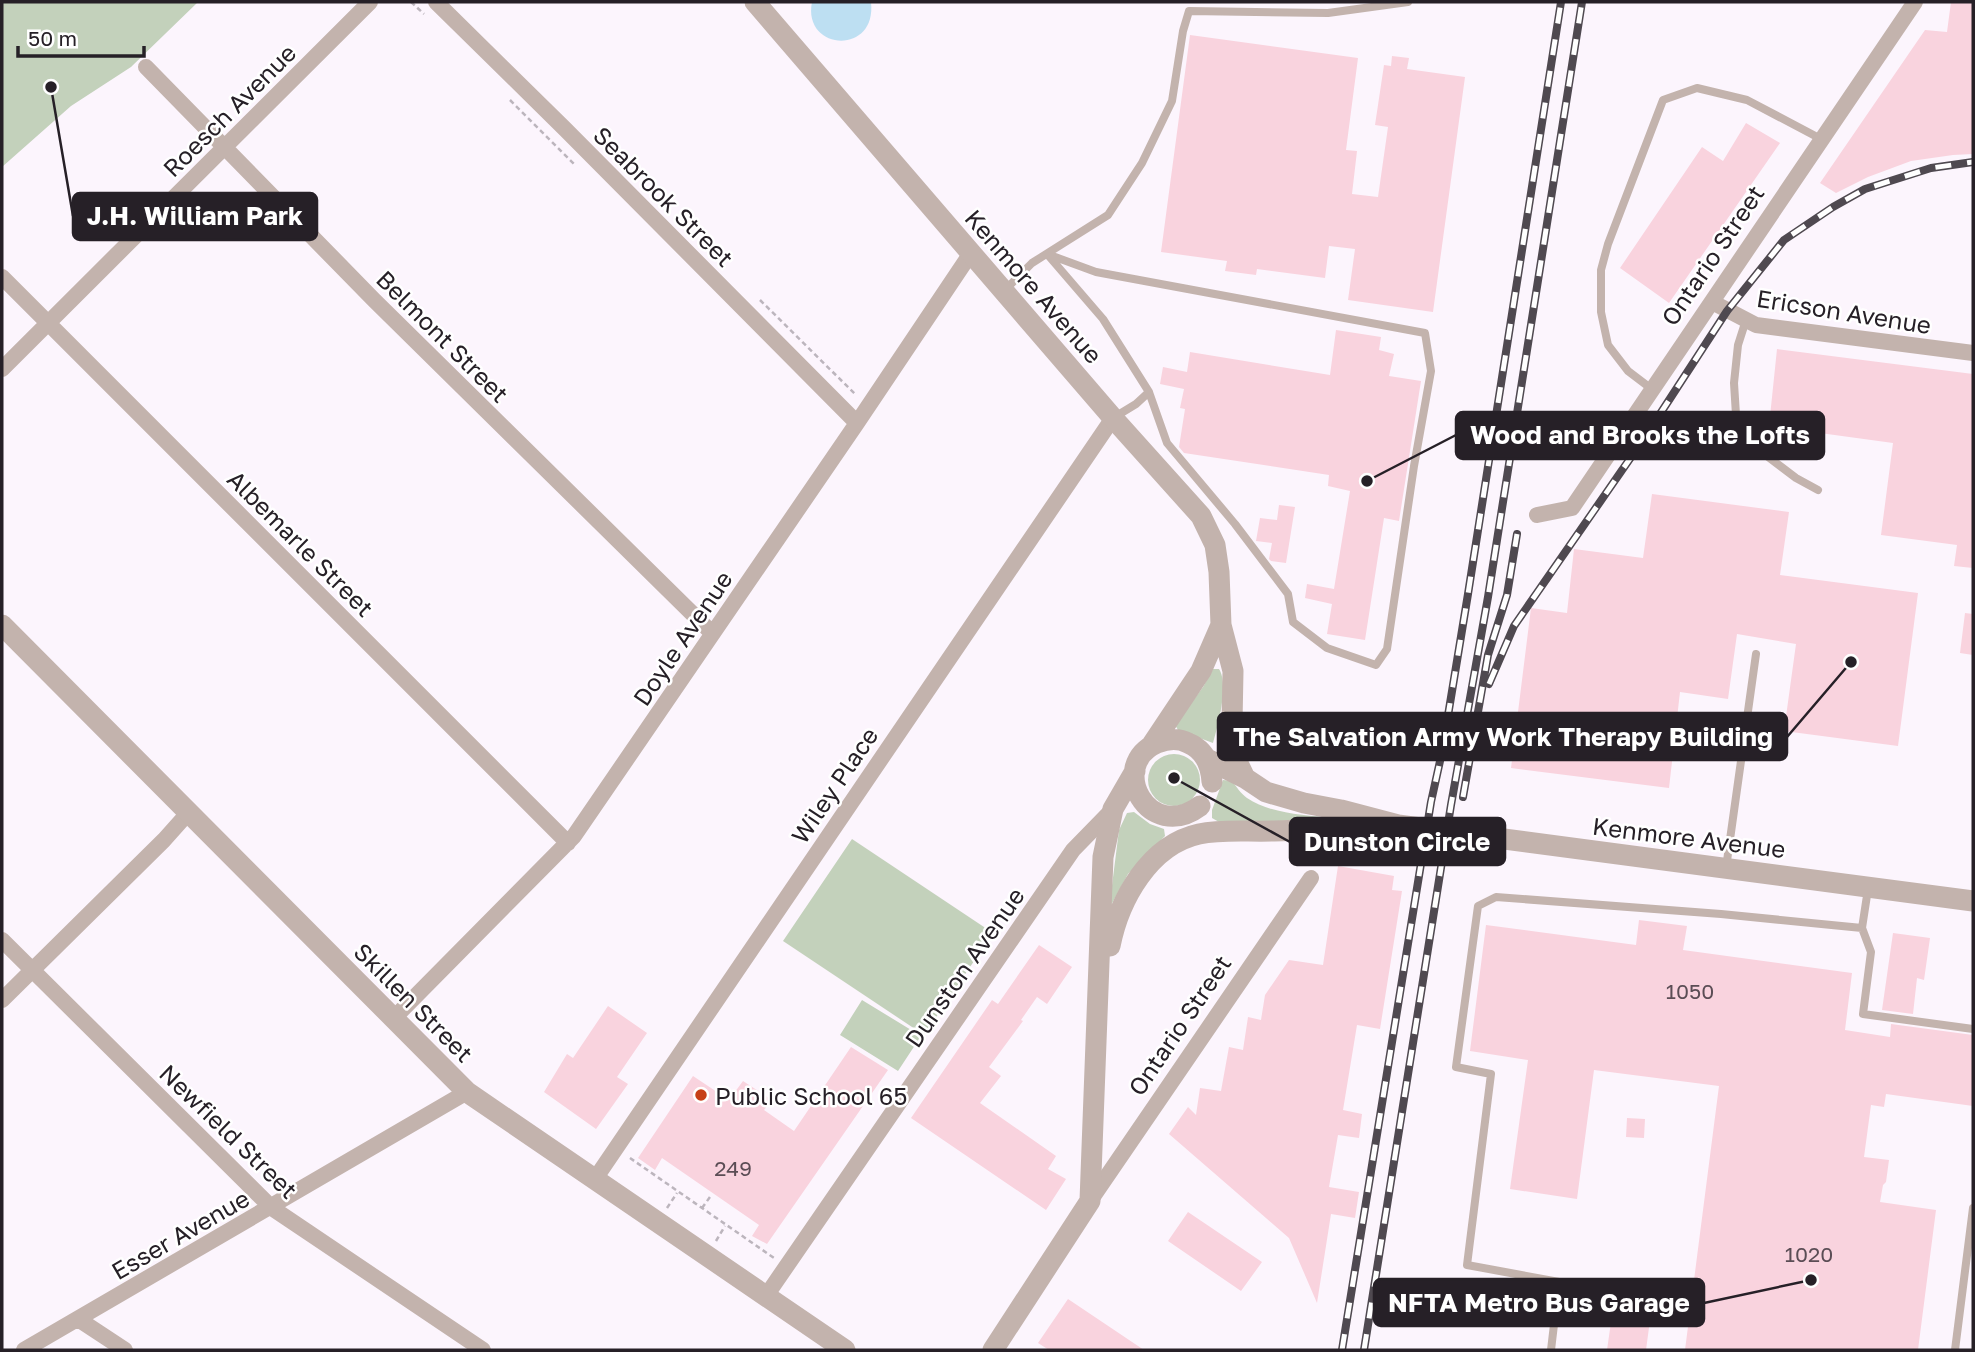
<svg xmlns="http://www.w3.org/2000/svg" width="1975" height="1352" font-family="'Golos Text',sans-serif">
<rect width="100%" height="100%" fill="#fcf5fd"/>
<path fill="#c3d1bb" d="M 2,2 L 198,2 L 131,67 L 71,106 L 2,167 Z
M 1213,669 L 1219,669 C 1229,684 1218,726 1213,743 L 1178,730 L 1175,725 L 1203,687 Z
M1148 780a26 26 0 1 1 52 0a26 26 0 1 1-52 0Z
M 1223,780 L 1232,781 C 1236,786 1241,794 1247,798 C 1271,814 1305,815 1333,818 L 1281,821 L 1219,822 L 1212,818 L 1212,810 Z
M 1134,812 L 1150,824 L 1164,829 L 1165,836 L 1128,874 L 1109,909 L 1119,830 L 1127,813 Z
M 852,839 L 993,933 L 924,1035 L 783,941 Z
M 862,1000 L 921,1036 L 898,1071 L 840,1035 Z"/>
<path fill="#bddff2" d="M 812,2 L 871,2 C 877,56 802,51 812,2 Z"/>
<path fill="#f9d3de" d="M 1951,2 L 1973,2 L 1973,154 L 1953,155 L 1911,161 L 1868,177 L 1836,193 L 1820,183 L 1925,30 L 1947,32 Z
M 1190,35 L 1358,58 L 1346,150 L 1357,151 L 1352,194 L 1378,197 L 1388,127 L 1375,125 L 1384,65 L 1391,66 L 1392,56 L 1409,58 L 1407,69 L 1465,77 L 1433,312 L 1348,300 L 1355,249 L 1329,246 L 1325,278 L 1257,269 L 1256,275 L 1225,271 L 1227,261 L 1161,252 Z
M 1746,123 L 1780,143 L 1669,303 L 1620,268 L 1702,147 L 1723,161 Z
M 1336,330 L 1381,337 L 1379,350 L 1394,354 L 1389,376 L 1421,381 L 1399,521 L 1384,518 L 1365,640 L 1327,634 L 1332,604 L 1305,598 L 1307,584 L 1334,589 L 1350,491 L 1328,486 L 1329,475 L 1184,453 L 1179,447 L 1185,409 L 1180,408 L 1184,389 L 1160,384 L 1163,367 L 1187,372 L 1190,352 L 1330,375 Z
M 1777,349 L 1973,374 L 1973,568 L 1954,566 L 1957,545 L 1881,535 L 1893,443 L 1769,426 Z
M 1652,494 L 1789,512 L 1780,575 L 1918,593 L 1898,746 L 1784,731 L 1796,644 L 1737,634 L 1728,699 L 1680,692 L 1669,788 L 1511,768 L 1531,608 L 1567,613 L 1574,549 L 1643,558 Z
M 1279,505 L 1295,507 L 1286,563 L 1271,561 L 1269,559 L 1272,543 L 1256,541 L 1260,518 L 1277,520 Z
M 1965,613 L 1973,614 L 1973,655 L 1960,653 Z
M 1338,866 L 1394,876 L 1392,890 L 1402,891 L 1380,1029 L 1357,1025 L 1343,1110 L 1362,1114 L 1359,1138 L 1338,1135 L 1329,1187 L 1359,1192 L 1355,1218 L 1331,1214 L 1317,1303 L 1289,1238 L 1169,1134 L 1188,1107 L 1196,1115 L 1200,1088 L 1221,1091 L 1229,1047 L 1243,1050 L 1248,1017 L 1261,1020 L 1265,995 L 1289,960 L 1323,965 Z
M 1639,920 L 1687,926 L 1683,950 L 1852,973 L 1845,1030 L 1890,1037 L 1891,1024 L 1973,1035 L 1973,1106 L 1886,1094 L 1884,1107 L 1871,1105 L 1864,1157 L 1889,1160 L 1886,1182 L 1883,1185 L 1880,1202 L 1936,1210 L 1918,1350 L 1685,1350 L 1719,1086 L 1594,1070 L 1577,1199 L 1510,1189 L 1528,1060 L 1470,1051 L 1486,925 L 1636,945 Z
M 1893,933 L 1930,938 L 1924,980 L 1917,978 L 1913,1014 L 1882,1010 Z
M 1039,945 L 1072,967 L 1047,1004 L 1037,997 L 1021,1020 L 1023,1021 L 989,1067 L 1001,1076 L 980,1103 L 1056,1156 L 1048,1169 L 1066,1179 L 1046,1210 L 911,1118 L 992,1000 L 998,1004 Z
M 608,1006 L 647,1033 L 617,1077 L 628,1084 L 596,1129 L 544,1092 L 567,1054 L 573,1058 Z
M 851,1047 L 888,1070 L 767,1244 L 752,1236 L 759,1225 L 662,1158 L 655,1170 L 638,1158 L 693,1076 L 729,1100 L 743,1081 L 772,1100 L 764,1110 L 794,1131 Z
M 1627,1118 L 1645,1119 L 1644,1138 L 1626,1137 Z
M 1188,1212 L 1262,1262 L 1241,1291 L 1168,1241 Z
M 1068,1299 L 1144,1350 L 1049,1350 L 1038,1343 Z
M 1612,1315 L 1650,1320 L 1646,1350 L 1607,1350 Z"/>
<g fill="none" stroke-linecap="round" stroke-linejoin="round">
<path stroke="#bcb5bd" stroke-width="2.5" stroke-dasharray="5 3.5" stroke-linecap="butt" d="M 411,2 L 424,14
M 510,100 L 575,165
M 760,300 L 855,394
M 630,1158 L 774,1258
M 667,1208 L 677,1193
M 702,1208 L 710,1197
M 716,1241 L 725,1226"/>
<path stroke="#c3b3ad" stroke-width="8" d="M 1004,291 L 1032,263 L 1108,215 L 1142,163 L 1172,101 L 1183,31 L 1189,11 L 1328,13 L 1408,2
M 1746,320 L 1738,345 L 1734,383 L 1736,415 L 1759,450 L 1796,478 L 1818,490
M 1653,390 L 1628,371 L 1608,345 L 1601,312 L 1601,270 L 1608,244 L 1663,100 L 1697,88 L 1747,100 L 1821,139
M 1113,418 L 1136,404 L 1149,392 L 1167,443 L 1235,524 L 1288,594 L 1293,622 L 1327,648 L 1376,665 L 1387,649 L 1414,466 L 1431,371 L 1425,333 L 1096,272 L 1047,254 L 1103,319 L 1149,392
M 1726,868 L 1756,654
M 1862,928 L 1871,952 L 1863,1014 L 1973,1029
M 1551,1350 L 1559,1282 L 1467,1265 L 1491,1074 L 1456,1067 L 1478,906 L 1496,897 L 1721,914 L 1862,928 L 1868,889
M 1955,1350 L 1973,1208"/>
<path stroke="#c3b3ad" stroke-width="16" d="M 436,2 L 565,129 L 857,423
M 146,67 L 374,300 L 712,633
M 2,277 L 568,843
M 1712,302 L 1756,325 L 1973,353
M 2,369 L 370,2
M 1537,515 L 1572,508 L 1915,2
M 2,940 L 272,1208 L 483,1350
M 2,1000 L 164,840 L 189,812
M 394,1018 L 574,836 L 857,423 L 971,253
M 595,1179 L 1113,418
M 1090,1201 L 1311,878
M 766,1296 L 1073,850 L 1113,809
M 78,1319 L 125,1350
M 24,1350 L 467,1092"/>
<path stroke="#c3b3ad" stroke-width="21" d="M 755,2 L 1113,418 L 1201,516 L 1215,545 L 1219,572 L 1221,625 L 1233,671 L 1232,723 L 1234,755 L 1245,778
M 2,625 L 467,1092 L 845,1350
M 1151,746 L 1201,671 L 1221,625
M 1207,759 L 1245,778 L 1266,792 L 1304,803 L 1341,810 L 1398,825 L 1973,901
M 1200,806 C 1149,844 1106,766 1157,743 C 1167,739 1179,738 1188,743 C 1205,750 1211,765 1212,782
M 1110,946 C 1119,900 1149,845 1199,834 C 1223,829 1249,832 1274,831 C 1308,830 1342,828 1376,826
M 993,1350 L 1090,1201 L 1103,857 L 1113,809 L 1135,771"/>
<g stroke="#4f4950" stroke-width="8">
<path id="rail" d="M 1489,684 L 1514,626 L 1645,437 L 1727,311 L 1784,240 L 1833,207 L 1865,189 L 1931,168 L 1973,162
M 1463,797 L 1488,655 L 1507,595 L 1517,534
M 1342,1350 L 1431,802 L 1442,752 L 1468,594 L 1561,2
M 1364,1350 L 1451,805 L 1488,597 L 1582,2"/>
</g>
<use href="#rail" stroke="#fff" stroke-width="5" stroke-dasharray="16" stroke-linecap="butt"/>
</g>
<circle fill="#c73f16" stroke="#fff" stroke-width="2.5" cx="701" cy="1095" r="7"/>
<g text-anchor="middle" dominant-baseline="central" stroke-width="5" stroke-linejoin="round" paint-order="stroke">
<g font-size="21" fill="#5b4d55">
<text x="1690" y="991">1050</text>
<text x="733" y="1168">249</text>
<text x="1809" y="1254">1020</text>
</g>
<g font-size="24" fill="#262027" stroke="#fff">
<text transform="translate(229 110) rotate(-45)">Roesch Avenue</text>
<text transform="translate(664 196) rotate(45)">Seabrook Street</text>
<text transform="translate(1712 255) rotate(-56)">Ontario Street</text>
<text transform="translate(1034 286) rotate(49)">Kenmore Avenue</text>
<text transform="translate(1844 311) rotate(9)">Ericson Avenue</text>
<text transform="translate(443 336) rotate(45)">Belmont Street</text>
<text transform="translate(301 543) rotate(45)">Albemarle Street</text>
<text transform="translate(682 638) rotate(-56)">Doyle Avenue</text>
<text transform="translate(834 785) rotate(-56)">Wiley Place</text>
<text transform="translate(1689 837) rotate(7)">Kenmore Avenue</text>
<text transform="translate(964 967) rotate(-55)">Dunston Avenue</text>
<text transform="translate(414 1002) rotate(45)">Skillen Street</text>
<text transform="translate(1179 1025) rotate(-56)">Ontario Street</text>
<text transform="translate(229 1131) rotate(44)">Newfield Street</text>
<text transform="translate(180 1234) rotate(-30)">Esser Avenue</text>
</g>
<g font-size="24" fill="#262027" stroke="#fff" text-anchor="start">
<text x="715" y="1095">Public School 65</text>
</g>
</g>
<path fill="none" stroke="#262027" stroke-width="2.5" d="M51 87L73 216M1367 481L1456 435M1851 662L1787 737M1174 778L1290 842M1811 1280L1704 1303"/>
<g fill="#262027" stroke="#fff" stroke-width="2.5">
<circle cx="51" cy="87" r="7"/>
<circle cx="1367" cy="481" r="7"/>
<circle cx="1851" cy="662" r="7"/>
<circle cx="1174" cy="778" r="7"/>
<circle cx="1811" cy="1280" r="7"/>
</g>
<g fill="#262027" stroke="#262027" stroke-width="2.5">
<rect x="73" y="193" width="244" height="47" rx="7"/>
<rect x="1456" y="412" width="368" height="47" rx="7"/>
<rect x="1218" y="713" width="569" height="47" rx="7"/>
<rect x="1290" y="818" width="215" height="47" rx="7"/>
<rect x="1374" y="1279" width="330" height="47" rx="7"/>
</g>
<g font-size="26" text-anchor="middle" font-weight="bold" fill="#fff">
<text x="195" y="225">J.H. William Park</text>
<text x="1640" y="444">Wood and Brooks the Lofts</text>
<text x="1503" y="746">The Salvation Army Work Therapy Building</text>
<text x="1397" y="851">Dunston Circle</text>
<text x="1539" y="1312">NFTA Metro Bus Garage</text>
</g>
<rect width="1975" height="1352" fill="none" stroke="#262027" stroke-width="7"/>
<path d="M18 46v10h126v-10" fill="none" stroke="#262027" stroke-width="3.5"/>
<text x="28" y="46" font-size="21" fill="#262027" stroke="#ffffff" stroke-width="5" paint-order="stroke">50 m</text>
</svg>
